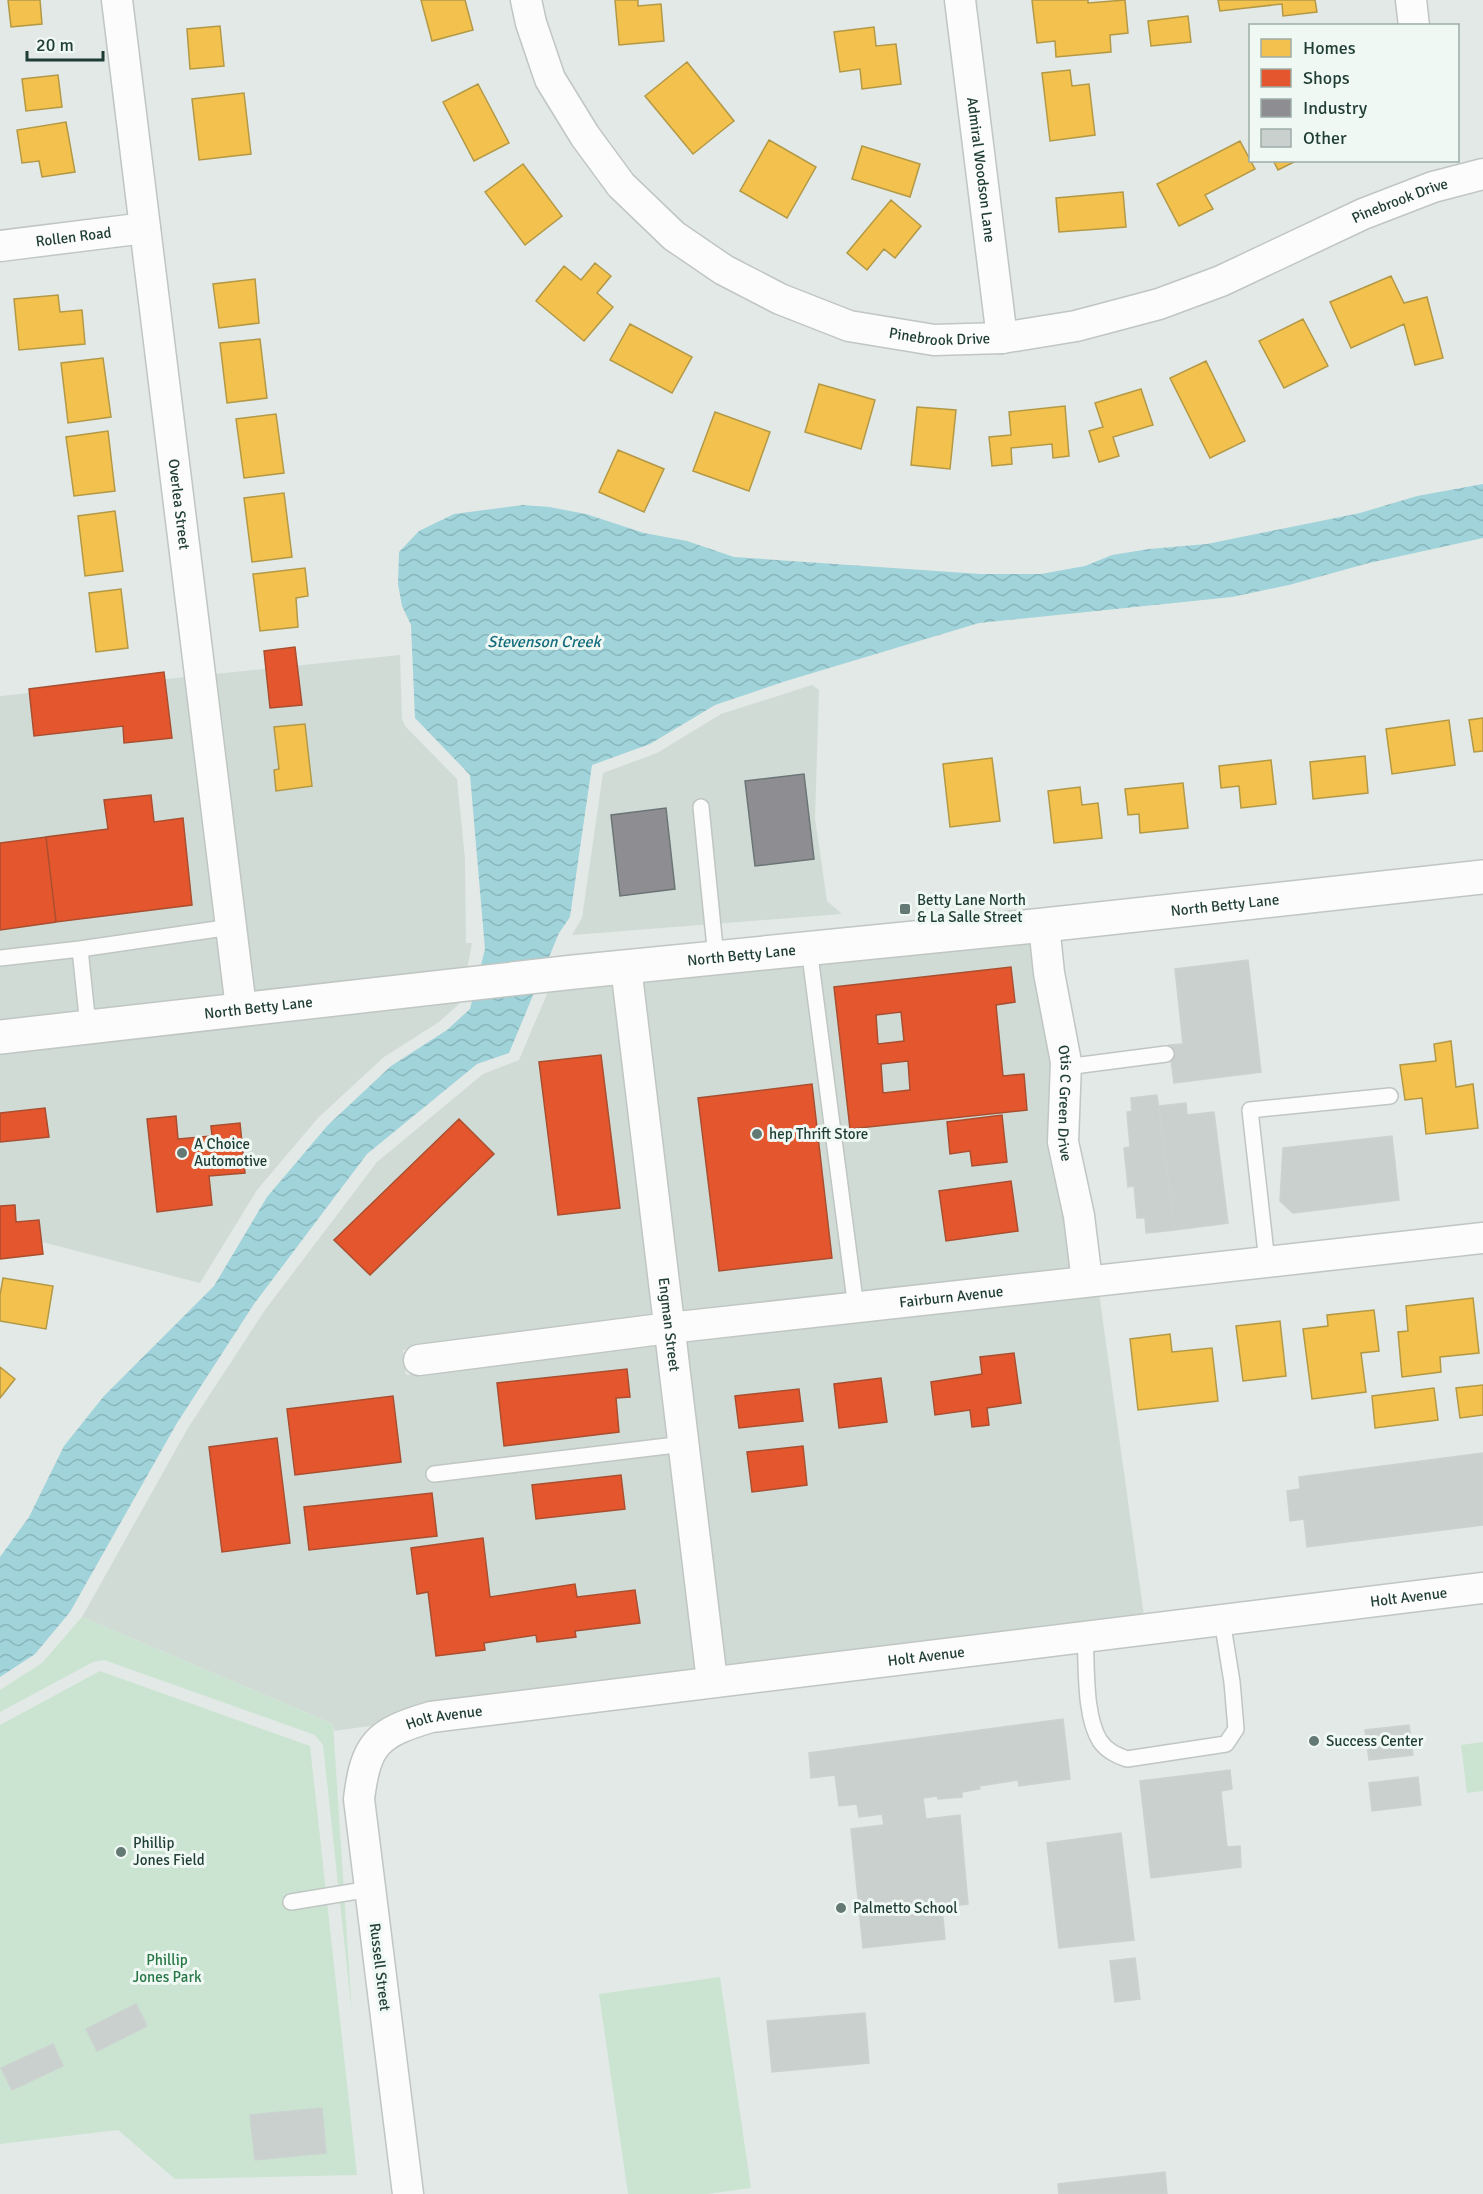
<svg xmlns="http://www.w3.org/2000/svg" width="1483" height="2194" font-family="Signika,sans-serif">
<defs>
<pattern id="water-waves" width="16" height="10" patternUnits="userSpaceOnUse" patternTransform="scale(1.5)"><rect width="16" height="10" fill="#a0d3da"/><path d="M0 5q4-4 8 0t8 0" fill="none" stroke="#89b6bc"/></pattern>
</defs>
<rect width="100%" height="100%" fill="#e3e9e6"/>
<path fill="#d0dbd6" d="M 400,655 L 402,719 L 405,726 L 457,779 L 465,859 L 466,943 L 472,943 L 467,970 L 254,994 L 215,674 Z
M 185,677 L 225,997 L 0,1024 L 0,696 Z
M 812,685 L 819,690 L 815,818 L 827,901 L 842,914 L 572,935 L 582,918 L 603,773 L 657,753 L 721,714 Z
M 1031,939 L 1051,1061 L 1048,1145 L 1064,1218 L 1070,1270 L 682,1314 L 642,978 Z
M 613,981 L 653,1317 L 403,1350 L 406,1375 L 656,1343 L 696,1670 L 429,1704 L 396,1713 L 377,1725 L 334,1731 L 333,1724 L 82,1617 L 188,1428 L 265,1310 L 377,1162 L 483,1074 L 519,1060 L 550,987 Z
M 460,997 L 459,1004 L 439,1022 L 384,1057 L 318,1118 L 257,1190 L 200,1283 L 0,1231 L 0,1050 Z
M 1099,1293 L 1144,1616 L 725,1666 L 686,1340 Z"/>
<path fill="#cbe4d2" d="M 82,1617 L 333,1724 L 352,2014 L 323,1745 L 315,1735 L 104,1660 L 93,1662 L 0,1712 L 0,1690 L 42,1663 Z
M 100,1671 L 310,1746 L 357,2175 L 175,2179 L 118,2130 L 0,2144 L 0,1725 Z
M 1483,1742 L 1483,1791 L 1467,1793 L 1461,1745 Z
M 720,1977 L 751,2188 L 707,2194 L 628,2194 L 599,1994 Z"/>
<path fill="url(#water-waves)" d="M 1483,484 L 1483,538 L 1369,563 L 1289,585 L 1232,597 L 979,623 L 786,681 L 715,705 L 650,744 L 592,765 L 570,917 L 559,933 L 509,1053 L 477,1064 L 367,1154 L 254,1304 L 177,1423 L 70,1612 L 35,1654 L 0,1677 L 0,1557 L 29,1517 L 64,1446 L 104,1396 L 214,1286 L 267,1197 L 328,1125 L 391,1066 L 447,1030 L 470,1009 L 485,949 L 470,775 L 415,718 L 411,625 L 402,606 L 398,584 L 399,552 L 419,531 L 454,514 L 523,505 L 549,507 L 586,514 L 644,533 L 687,541 L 734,557 L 980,574 L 1041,574 L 1085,566 L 1112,555 L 1149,549 L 1207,544 L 1360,513 L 1417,496 Z"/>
<path fill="#f2c14e" stroke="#b39946" stroke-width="1.5" d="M 8,0 L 40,0 L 42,24 L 11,27 Z
M 421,0 L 465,0 L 473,30 L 432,41 Z
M 615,0 L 638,0 L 638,6 L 661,4 L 664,41 L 619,45 Z
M 1032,0 L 1088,0 L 1088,3 L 1125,0 L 1128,33 L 1110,35 L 1111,52 L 1056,57 L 1055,41 L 1037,43 Z
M 1218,0 L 1315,0 L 1317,12 L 1283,16 L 1282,4 L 1220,11 Z
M 1188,16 L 1191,42 L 1151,46 L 1148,21 Z
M 220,26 L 224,66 L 190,69 L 187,29 Z
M 874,27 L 876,46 L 896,44 L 901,84 L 862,89 L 860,69 L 840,72 L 834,32 Z
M 687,62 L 734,121 L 693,154 L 645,96 Z
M 1070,70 L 1072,86 L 1089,84 L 1095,135 L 1050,141 L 1042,73 Z
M 58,75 L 62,107 L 26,111 L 22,79 Z
M 478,84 L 509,143 L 474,161 L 443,102 Z
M 244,93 L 251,154 L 199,160 L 192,99 Z
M 66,122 L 75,172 L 42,177 L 39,161 L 22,163 L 17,130 Z
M 769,140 L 816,167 L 787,218 L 740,191 Z
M 1240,141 L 1255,169 L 1205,195 L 1213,209 L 1179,226 L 1157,184 Z
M 862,146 L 920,164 L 910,197 L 852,179 Z
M 1273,160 L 1298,160 L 1278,170 Z
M 523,164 L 562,216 L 525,245 L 485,192 Z
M 1123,192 L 1126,227 L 1059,232 L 1056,198 Z
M 891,200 L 921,226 L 895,258 L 884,249 L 867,270 L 847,253 Z
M 595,263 L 611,276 L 597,293 L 613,307 L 584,341 L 536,301 L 564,266 L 581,280 Z
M 1391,276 L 1404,303 L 1427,297 L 1443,358 L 1415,365 L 1404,324 L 1351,348 L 1330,302 Z
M 255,279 L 259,323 L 219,328 L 213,284 Z
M 58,295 L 60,312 L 82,310 L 85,344 L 19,350 L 14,299 Z
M 1303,319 L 1328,366 L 1284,388 L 1259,341 Z
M 630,324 L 692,357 L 672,393 L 610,360 Z
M 260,339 L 267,398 L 227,403 L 220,343 Z
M 103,358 L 111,417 L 68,423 L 61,363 Z
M 1206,361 L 1245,441 L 1210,458 L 1170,378 Z
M 819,384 L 875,400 L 861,449 L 805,432 Z
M 1141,389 L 1153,425 L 1113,437 L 1119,456 L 1099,462 L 1089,431 L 1103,427 L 1095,403 Z
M 1065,406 L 1069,456 L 1053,458 L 1052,444 L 1011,448 L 1012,464 L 992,466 L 989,437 L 1011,435 L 1009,412 Z
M 917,407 L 956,410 L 950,469 L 911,465 Z
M 715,412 L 770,432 L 749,491 L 693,471 Z
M 276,414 L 284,473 L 244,478 L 236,419 Z
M 108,431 L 115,491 L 74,496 L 66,437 Z
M 618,450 L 664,469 L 644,512 L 599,492 Z
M 284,493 L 292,557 L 252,562 L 244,498 Z
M 115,511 L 123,571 L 85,576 L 78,516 Z
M 305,568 L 308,596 L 296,598 L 298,627 L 260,631 L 253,574 Z
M 121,589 L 128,648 L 96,652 L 89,593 Z
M 1483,718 L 1483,751 L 1474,752 L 1469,720 Z
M 1449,720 L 1455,765 L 1392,774 L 1386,729 Z
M 305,724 L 312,786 L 276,791 L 274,770 L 279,769 L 274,727 Z
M 1365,756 L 1368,793 L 1313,799 L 1310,762 Z
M 992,758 L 1000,821 L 950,827 L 943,764 Z
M 1271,760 L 1276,804 L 1241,808 L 1239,786 L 1221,788 L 1219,766 Z
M 1183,783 L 1188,828 L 1140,833 L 1139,814 L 1128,815 L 1125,789 Z
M 1080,787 L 1082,805 L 1098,803 L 1102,838 L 1054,843 L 1048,791 Z
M 1451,1041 L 1456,1087 L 1473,1084 L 1478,1128 L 1426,1134 L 1422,1098 L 1405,1100 L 1400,1065 L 1436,1061 L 1434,1044 Z
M 3,1278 L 53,1286 L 46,1329 L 0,1321 L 0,1295 Z
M 1473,1298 L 1479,1353 L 1440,1357 L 1441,1372 L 1402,1377 L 1398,1332 L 1408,1331 L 1406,1306 Z
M 1374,1310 L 1379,1351 L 1361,1353 L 1366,1392 L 1312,1399 L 1303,1329 L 1328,1326 L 1327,1315 Z
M 1280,1321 L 1286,1376 L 1243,1381 L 1236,1326 Z
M 1170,1334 L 1172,1352 L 1212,1348 L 1218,1401 L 1138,1410 L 1130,1339 Z
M 0,1367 L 15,1379 L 0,1398 Z
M 1483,1385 L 1483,1415 L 1460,1418 L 1456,1388 Z
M 1434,1388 L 1438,1420 L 1375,1428 L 1372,1396 Z"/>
<path fill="#e4572e" stroke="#a94f30" stroke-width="1.5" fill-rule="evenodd" d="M 295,647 L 302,705 L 270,708 L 264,651 Z
M 164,672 L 172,738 L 124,743 L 123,726 L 34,736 L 29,689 Z
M 151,795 L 154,822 L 183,818 L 192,905 L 56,922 L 46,837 L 108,829 L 104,800 Z
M 46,837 L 56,922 L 0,930 L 0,843 Z
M 1011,967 L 1015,1002 L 996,1005 L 1003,1076 L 1024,1074 L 1027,1110 L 850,1129 L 834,987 ZM 901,1012 L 904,1041 L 878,1044 L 876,1015 ZM 908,1061 L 910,1090 L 883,1093 L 881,1064 Z
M 601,1055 L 620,1208 L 558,1215 L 539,1062 Z
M 812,1084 L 832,1258 L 719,1271 L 698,1098 Z
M 45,1108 L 49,1137 L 0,1142 L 0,1113 Z
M 1002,1115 L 1007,1162 L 972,1166 L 970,1151 L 950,1154 L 947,1122 Z
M 176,1116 L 178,1139 L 212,1136 L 211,1126 L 240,1123 L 245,1173 L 209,1176 L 212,1205 L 157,1212 L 147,1119 Z
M 459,1119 L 494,1154 L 370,1275 L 334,1240 Z
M 1011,1181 L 1018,1231 L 946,1241 L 939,1191 Z
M 15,1205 L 16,1222 L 39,1220 L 43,1254 L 0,1259 L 0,1206 Z
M 1014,1353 L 1021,1403 L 987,1408 L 989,1425 L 972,1427 L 970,1410 L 935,1415 L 931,1382 L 982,1374 L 980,1357 Z
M 627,1369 L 630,1397 L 616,1398 L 619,1432 L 504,1446 L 497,1383 Z
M 881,1378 L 887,1422 L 839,1428 L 834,1384 Z
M 799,1389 L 803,1421 L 739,1428 L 735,1396 Z
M 393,1396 L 401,1462 L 295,1475 L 287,1409 Z
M 277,1438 L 290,1543 L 222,1552 L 209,1447 Z
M 803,1446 L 807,1485 L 752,1492 L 747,1452 Z
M 621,1475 L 625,1509 L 536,1519 L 532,1485 Z
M 432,1493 L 437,1536 L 309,1550 L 304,1507 Z
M 483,1538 L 490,1597 L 575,1584 L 577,1597 L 635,1590 L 640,1623 L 575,1631 L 576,1637 L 537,1642 L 536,1635 L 484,1643 L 485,1650 L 436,1656 L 428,1592 L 417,1594 L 411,1548 Z"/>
<path fill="#8d8d92" stroke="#6c7576" stroke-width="1.5" d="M 804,774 L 814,859 L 755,866 L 745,781 Z
M 666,808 L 675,889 L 620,896 L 611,815 Z"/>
<path fill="#cad0cd" stroke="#cbd2cf" stroke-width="1.5" d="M 1248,960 L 1261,1072 L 1174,1083 L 1169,1045 L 1183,1044 L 1175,969 Z
M 1157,1095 L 1175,1230 L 1146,1233 L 1145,1218 L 1137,1218 L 1134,1186 L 1128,1187 L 1124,1148 L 1130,1147 L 1127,1112 L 1132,1111 L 1131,1098 Z
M 1186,1103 L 1187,1115 L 1214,1112 L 1228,1223 L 1175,1230 L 1159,1106 Z
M 1392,1136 L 1399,1200 L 1293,1213 L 1280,1201 L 1283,1148 Z
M 1483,1453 L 1483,1525 L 1307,1547 L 1304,1519 L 1290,1521 L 1287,1491 L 1300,1489 L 1299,1477 Z
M 1063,1719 L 1070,1779 L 1019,1786 L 1018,1780 L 979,1786 L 980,1789 L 962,1792 L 962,1797 L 938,1799 L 937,1796 L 923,1798 L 926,1819 L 960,1815 L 968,1904 L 942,1907 L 945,1939 L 863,1948 L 851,1829 L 884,1825 L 882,1814 L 859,1817 L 857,1804 L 839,1806 L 835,1775 L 811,1778 L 809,1753 Z
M 1409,1725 L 1413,1755 L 1369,1760 L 1365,1730 Z
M 1230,1770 L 1232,1789 L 1221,1791 L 1227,1847 L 1240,1846 L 1241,1867 L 1151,1878 L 1140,1781 Z
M 1418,1777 L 1421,1805 L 1372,1811 L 1369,1783 Z
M 1121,1833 L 1134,1940 L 1059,1948 L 1047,1843 Z
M 1135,1958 L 1140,1999 L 1115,2002 L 1110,1961 Z
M 136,2004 L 147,2026 L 97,2051 L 86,2029 Z
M 865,2013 L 869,2063 L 772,2072 L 767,2021 Z
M 53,2044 L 63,2066 L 12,2090 L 1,2068 Z
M 322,2108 L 326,2153 L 255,2160 L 250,2115 Z
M 1165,2172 L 1167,2194 L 1059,2194 L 1058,2184 Z"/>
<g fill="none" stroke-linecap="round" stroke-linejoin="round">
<g stroke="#c0c6c3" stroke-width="18">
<path id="service" d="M 701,807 L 716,958
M 809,948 L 856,1308
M 0,958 L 80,949
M 88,1026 L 80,949 L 231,927
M 1066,1067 L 1166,1054
M 1267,1262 L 1250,1110 L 1390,1096
M 434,1474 L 684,1444
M 1085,1636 C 1087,1666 1084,1716 1100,1741 C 1107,1751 1116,1755 1127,1759 L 1226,1744 L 1236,1729 L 1232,1682 L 1222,1620
M 291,1902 L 370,1889"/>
</g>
<g stroke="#c0c6c3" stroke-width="33">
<g id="minor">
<path id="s1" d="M 117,0 L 241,1008"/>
<path id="s2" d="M 526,0 L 531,23 L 550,79 L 585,136 L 621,185 L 674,236 L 724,270 L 780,299 L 849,326 L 934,340 L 1002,338 L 1076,326 L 1159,304 L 1221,281 L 1363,214 L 1433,187 L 1483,174"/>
<path id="s3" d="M 960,0 L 1002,338"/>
<path d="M 1411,0 L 1414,26"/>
<path id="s4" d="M 0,246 L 145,228"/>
<path id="s5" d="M 1044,925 L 1049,973 L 1066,1062 L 1063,1142 L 1079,1216 L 1087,1281"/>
<path id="s6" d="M 626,967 L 712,1681"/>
<path id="s7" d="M 419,1360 L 669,1328 L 1483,1238"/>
<path id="s8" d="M 408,2194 L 359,1799 C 366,1743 377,1733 431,1717 L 1483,1588"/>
</g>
</g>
<g stroke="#c0c6c3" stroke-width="36">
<g id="tertiary">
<path id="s9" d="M 0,1037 L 574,972 L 1044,925 L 1483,877"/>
</g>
</g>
<use href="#service" stroke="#fbfcfb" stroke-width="15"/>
<use href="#minor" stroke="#fbfcfb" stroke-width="30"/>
<use href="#tertiary" stroke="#fbfcfb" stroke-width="33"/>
</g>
<g fill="#647973" stroke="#f0f8f4" stroke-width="2">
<rect x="899" y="903" width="12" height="12" rx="3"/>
<circle cx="757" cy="1134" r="6"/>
<circle cx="182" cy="1153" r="6"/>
<circle cx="1314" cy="1741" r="6"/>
<circle cx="121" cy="1852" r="6"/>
<circle cx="841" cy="1908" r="6"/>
</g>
<g text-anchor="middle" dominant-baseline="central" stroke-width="6" stroke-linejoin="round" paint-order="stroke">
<g font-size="15" fill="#1f3d35" stroke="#f0f8f4">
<text stroke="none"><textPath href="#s3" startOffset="171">Admiral Woodson Lane</textPath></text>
<text stroke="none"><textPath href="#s2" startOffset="1059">Pinebrook Drive</textPath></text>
<text stroke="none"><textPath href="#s4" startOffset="74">Rollen Road</textPath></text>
<text stroke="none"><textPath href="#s2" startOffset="573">Pinebrook Drive</textPath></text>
<text stroke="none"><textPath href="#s1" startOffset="508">Overlea Street</textPath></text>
<text stroke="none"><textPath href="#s9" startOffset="1232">North Betty Lane</textPath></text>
<text stroke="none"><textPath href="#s9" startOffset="746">North Betty Lane</textPath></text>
<text stroke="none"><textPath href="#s9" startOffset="260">North Betty Lane</textPath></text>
<text stroke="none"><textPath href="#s5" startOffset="180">Otis C Green Drive</textPath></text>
<text stroke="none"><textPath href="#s7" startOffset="536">Fairburn Avenue</textPath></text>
<text stroke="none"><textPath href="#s6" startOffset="360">Engman Street</textPath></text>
<text stroke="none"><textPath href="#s8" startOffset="1503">Holt Avenue</textPath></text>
<text stroke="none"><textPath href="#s8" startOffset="1017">Holt Avenue</textPath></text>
<text stroke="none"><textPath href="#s8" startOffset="531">Holt Avenue</textPath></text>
<text transform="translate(380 1967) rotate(83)">Russell Street</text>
</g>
<g font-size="15" fill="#1f3d35" stroke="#f0f8f4" text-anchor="start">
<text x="917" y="900">Betty Lane North<tspan x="917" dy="17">&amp; La Salle Street</tspan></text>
<text x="769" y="1134">hep Thrift Store</text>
<text x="194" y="1144">A Choice<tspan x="194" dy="17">Automotive</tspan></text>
<text x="1326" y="1741">Success Center</text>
<text x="133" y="1843">Phillip<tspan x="133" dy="17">Jones Field</tspan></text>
<text x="853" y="1908">Palmetto School</text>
</g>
<g font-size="15" fill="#267745" stroke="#f0f8f4">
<text x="167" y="1960">Phillip<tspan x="167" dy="17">Jones Park</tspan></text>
</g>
<g font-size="16" font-style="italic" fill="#156d7d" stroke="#f0f8f4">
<text x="544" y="642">Stevenson Creek</text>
</g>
</g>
<rect x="1249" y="24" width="210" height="138" fill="#f0f8f4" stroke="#9cada8" stroke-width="1.5"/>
<rect x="1261" y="39" width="30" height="18" fill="#f2c14e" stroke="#9cada8" stroke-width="1.5"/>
<text x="1303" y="54" font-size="18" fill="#1f3d35">Homes</text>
<rect x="1261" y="69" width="30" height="18" fill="#e4572e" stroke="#9cada8" stroke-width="1.5"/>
<text x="1303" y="84" font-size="18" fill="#1f3d35">Shops</text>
<rect x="1261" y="99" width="30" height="18" fill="#8d8d92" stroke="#9cada8" stroke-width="1.5"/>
<text x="1303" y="114" font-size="18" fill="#1f3d35">Industry</text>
<rect x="1261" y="129" width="30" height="18" fill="#cad0cd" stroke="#9cada8" stroke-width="1.5"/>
<text x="1303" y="144" font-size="18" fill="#1f3d35">Other</text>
<path d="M27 51v9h76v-9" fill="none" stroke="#1f3d35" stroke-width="3"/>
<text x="36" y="51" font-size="18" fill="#1f3d35" stroke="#f0f8f4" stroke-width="4.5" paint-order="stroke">20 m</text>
</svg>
